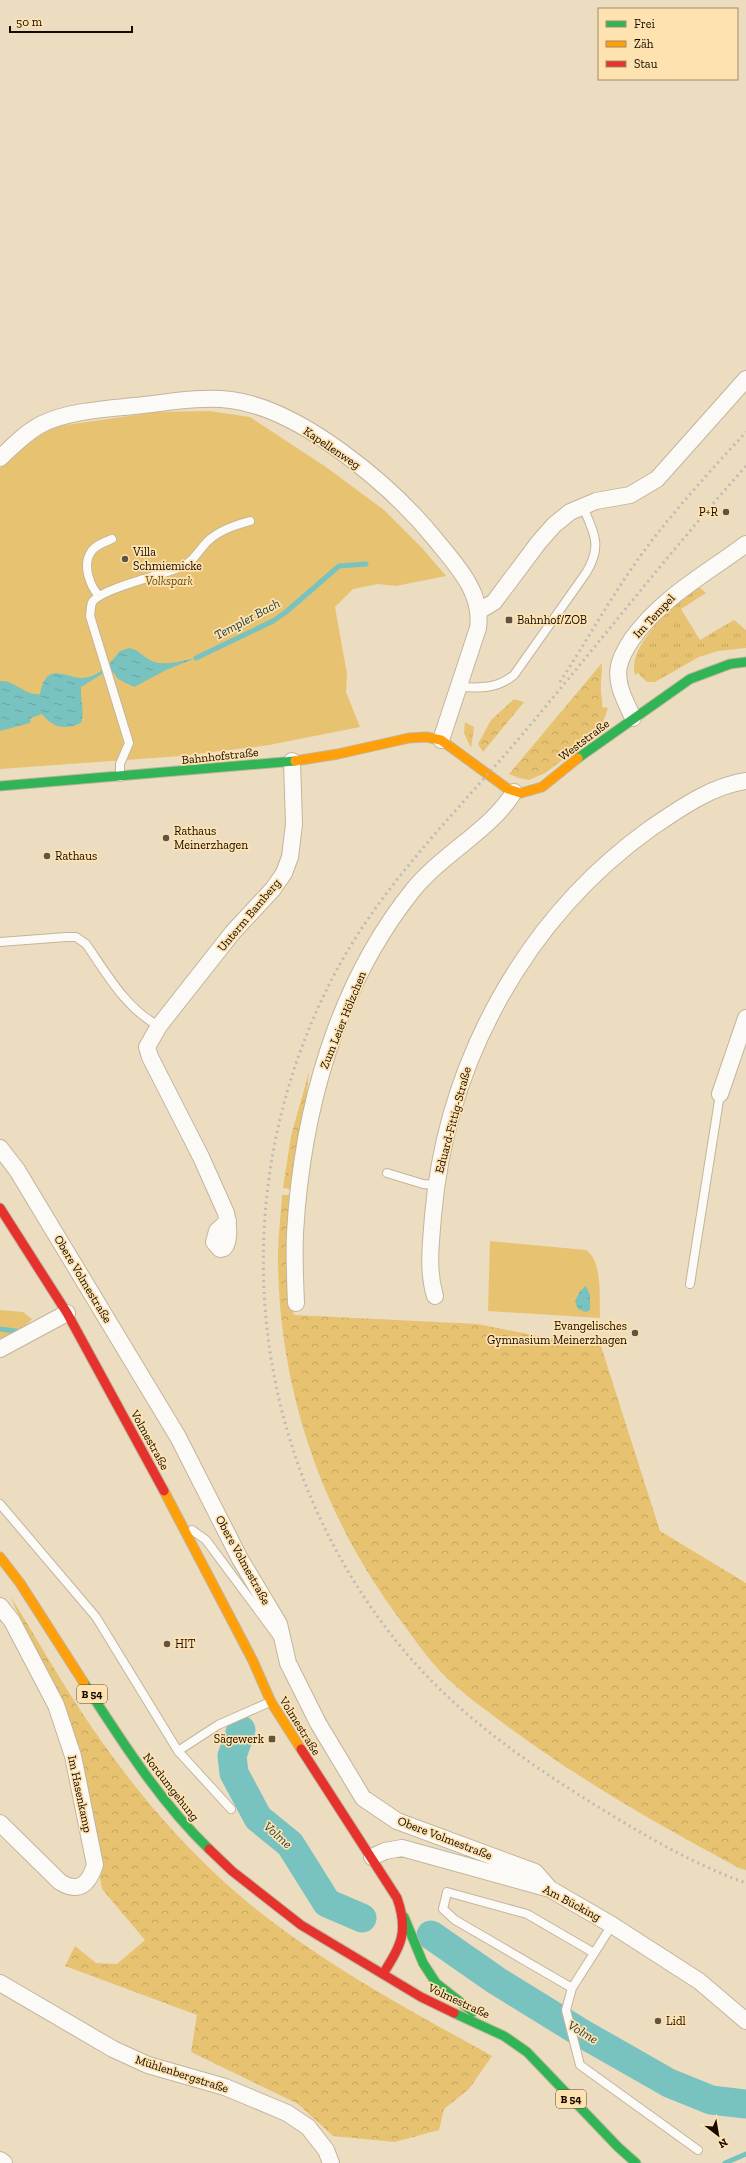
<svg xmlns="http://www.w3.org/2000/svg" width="746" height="2163" font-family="'Zilla Slab',serif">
<defs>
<pattern id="grass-tufts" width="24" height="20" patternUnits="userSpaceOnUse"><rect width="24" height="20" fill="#e7c271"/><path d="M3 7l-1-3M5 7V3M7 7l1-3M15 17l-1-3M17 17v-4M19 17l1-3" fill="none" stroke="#c5a560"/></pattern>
<pattern id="forest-crowns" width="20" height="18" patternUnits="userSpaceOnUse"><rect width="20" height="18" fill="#e7c271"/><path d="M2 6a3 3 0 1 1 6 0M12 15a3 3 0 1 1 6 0" fill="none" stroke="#c5a560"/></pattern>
<pattern id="water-ripples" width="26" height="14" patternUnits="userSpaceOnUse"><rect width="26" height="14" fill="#78c2c0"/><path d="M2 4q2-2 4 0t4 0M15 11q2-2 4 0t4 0" fill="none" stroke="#67a5a3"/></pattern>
</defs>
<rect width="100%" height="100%" fill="#ecddc1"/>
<path fill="url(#grass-tufts)" d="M 698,586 L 706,593 L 681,609 L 700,640 L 734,620 L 746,630 L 746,648 L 718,651 L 699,657 L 655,682 L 647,682 L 638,673 L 635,675 C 626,645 677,603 698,586 Z
M 602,707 L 608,708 L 602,725 L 597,734 L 545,773 L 529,780 L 515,777 C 549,774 588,737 602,707 Z
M 465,722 L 474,727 L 471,748 L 464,733 Z"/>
<path fill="url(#forest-crowns)" d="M 602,663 C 602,670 601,678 601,685 C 600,692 603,700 602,707 C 599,729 548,771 527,776 C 520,778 515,777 509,774 Z
M 514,699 L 524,702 L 483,752 L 478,744 L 491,720 Z
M 309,1072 L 296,1190 L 283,1188 L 291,1136 Z
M 282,1195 L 296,1195 L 292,1308 L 294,1315 L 478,1324 L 568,1342 L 600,1343 L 660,1531 L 746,1583 L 746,1870 L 739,1868 C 659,1825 580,1780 507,1726 C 483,1708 459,1691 439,1670 C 425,1655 413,1637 401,1621 C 322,1516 278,1388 278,1256 C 278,1236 281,1215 282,1195 Z
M 10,1596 C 38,1640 63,1686 93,1729 C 129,1782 174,1836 221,1879 C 299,1951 400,2005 492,2056 L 469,2089 L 444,2109 L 439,2130 L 395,2142 L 333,2136 L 298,2104 L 191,2052 L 197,2015 L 65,1966 L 75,1946 L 96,1963 L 117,1964 L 145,1940 L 102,1889 L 76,1744 Z"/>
<path fill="#e7c271" d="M 209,411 L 250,417 L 326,467 L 384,510 L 422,548 L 446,576 L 396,586 L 378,584 L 353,589 L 335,607 L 347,674 L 346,692 L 360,727 L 269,745 L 181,756 L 0,769 L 0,468 C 19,451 35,435 59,426 L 157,412 Z
M 490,1241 L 586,1250 C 603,1261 599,1298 600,1318 L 488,1311 Z
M 0,1310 L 23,1312 L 32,1319 L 24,1327 L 0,1341 Z"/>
<path fill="url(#water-ripples)" d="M 129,648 C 140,650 145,659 154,662 C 167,666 184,660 196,658 L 166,670 L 134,687 L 118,679 L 114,673 L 107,671 L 81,687 C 80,700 85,711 81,723 C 66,730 52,728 42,714 L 31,718 L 30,723 L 0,731 L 0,681 C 15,680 25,696 40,694 C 47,656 70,683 89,677 C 104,672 111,662 120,651 Z
M 586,1286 L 590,1295 L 590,1310 L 586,1312 L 578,1309 L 575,1301 L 580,1291 Z"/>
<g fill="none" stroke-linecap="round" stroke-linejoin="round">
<path stroke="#78c2c0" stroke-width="5" d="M 196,658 L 273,621 L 286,612 L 339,566 L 366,564
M 0,1329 L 23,1332
M 725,2163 L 746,2154"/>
<path stroke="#78c2c0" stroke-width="29" d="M 241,1730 L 232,1756 L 234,1773 L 258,1818 L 290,1844 L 327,1903 L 362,1918
M 431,1935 L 497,1981 L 583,2034 L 669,2083 L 711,2100 L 746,2104"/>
<g stroke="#c2b59d" stroke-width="10">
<path id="lane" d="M 99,596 C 90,586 82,565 91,552 C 95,545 105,542 112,539
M 459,687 C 481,688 497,689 514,675 L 586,573 C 603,545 594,533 582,505
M 120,777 L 120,764 L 129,743 L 90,616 C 91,612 90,605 93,601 C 104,588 162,575 181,567 C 194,562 199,549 209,540 C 220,530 235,525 250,521
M 0,942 L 66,937 L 76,937 L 86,944 C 107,974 126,1009 159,1026
M 387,1173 L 423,1184 L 436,1185
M 690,1284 L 720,1094
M 0,1504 L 96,1617 L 178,1751 L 218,1725 L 270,1702
M 192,1530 L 206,1540 L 278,1637
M 178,1751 L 231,1809
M 594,1953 L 527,1914 L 447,1892 L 443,1909 L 455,1920 L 572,1988 L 612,1925
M 572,1988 L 566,2010 L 580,2065 L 698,2150"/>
</g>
<g stroke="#c2b59d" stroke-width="18">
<path id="street" d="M 0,458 C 13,446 26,432 42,424 C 69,411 105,409 134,406 C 166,403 199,396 231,400 C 301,409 391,485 435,539 C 456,565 483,592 478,628 L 441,740
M 479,611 L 494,602 L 539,542 L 554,525 L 570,512 L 596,501 L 630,495 L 657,479 L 746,379
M 633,718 C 626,702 615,684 619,666 C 621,656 626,648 632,639 C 662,597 706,574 746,544
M 720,1094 L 746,1018
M 0,1148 L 17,1170 L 178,1437 L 240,1559 L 279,1624 L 288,1663 L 318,1723 L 363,1798 L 397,1821 L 535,1872 L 550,1889
M 228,1221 L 217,1231 L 214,1242 L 220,1249 L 224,1248 C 231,1241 228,1223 226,1213 L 201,1157 L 150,1057 L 147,1047 L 159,1026 L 233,932 L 273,889 L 284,873 L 290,857 L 294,824 L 292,761
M 435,1296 C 427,1270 431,1243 433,1216 C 446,1063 525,918 651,828 C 679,809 711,786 746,781
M 296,1303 C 295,1280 294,1256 295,1233 C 302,1112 336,986 413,890 C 442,854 492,829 514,792
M 0,1349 L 67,1313
M 0,1606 L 12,1621 L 56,1705 L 73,1756 L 95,1865 C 89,1883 80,1894 60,1882 L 0,1823
M 372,1857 L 385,1851 L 402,1848 L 550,1889 L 612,1925 L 699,1981 L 746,2021
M 0,1983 L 113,2049 L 148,2065 L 225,2087 L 287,2113 L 308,2127 L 326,2150 L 331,2163
M 0,2160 L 4,2163"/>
</g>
<g stroke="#c2b59d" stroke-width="11">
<path id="fast" d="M 578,758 L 690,679 L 730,664 L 746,662
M 0,786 L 295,761
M 84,1683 C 122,1741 159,1801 209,1849
M 404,1917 L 423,1963 L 436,1983 L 473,2012
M 454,2013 L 504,2036 L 527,2052 L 618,2147 L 636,2163"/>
</g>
<g stroke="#c2b59d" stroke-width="11">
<path id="slow" d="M 295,761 L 338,754 L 409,738 L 426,737 L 441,740 L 508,789 L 521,793 L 542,787 L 578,758
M 164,1491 L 253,1661 L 271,1702 L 301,1749
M 0,1557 L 20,1583 L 84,1683"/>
</g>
<g stroke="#c2b59d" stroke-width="11">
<path id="jam" d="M 0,1208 L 67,1313 L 164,1491
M 301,1749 L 397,1898 C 409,1932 401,1945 383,1974
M 209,1849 L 232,1871 L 301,1925 L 421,1997 L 454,2013"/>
</g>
<use href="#lane" stroke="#fcfaf6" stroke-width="8"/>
<use href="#street" stroke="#fcfaf6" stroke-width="16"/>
<use href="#fast" stroke="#30b455" stroke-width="9"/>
<use href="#slow" stroke="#ff9f0a" stroke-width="9"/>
<use href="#jam" stroke="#e5322d" stroke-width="9"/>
<path stroke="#bebab3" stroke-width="3" stroke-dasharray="2 4" stroke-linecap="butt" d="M 746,466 C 666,556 593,651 515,743 C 451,818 379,888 333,977 C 219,1196 246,1463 406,1653 C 458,1714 519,1757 587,1800 C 637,1831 690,1863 746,1883
M 560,682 C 589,637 615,590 647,547 C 678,506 712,469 746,432"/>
</g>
<g fill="#605344" stroke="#fee2af" stroke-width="1.5">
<circle cx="726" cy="512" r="4"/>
<circle cx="125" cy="559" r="4"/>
<rect x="505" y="616" width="8" height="8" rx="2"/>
<circle cx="166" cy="838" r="4"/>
<circle cx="47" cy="856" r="4"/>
<circle cx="635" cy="1333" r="4"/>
<circle cx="167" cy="1644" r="4"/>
<rect x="268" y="1735" width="8" height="8" rx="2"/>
<circle cx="658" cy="2021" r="4"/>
</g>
<g text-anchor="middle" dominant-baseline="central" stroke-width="3.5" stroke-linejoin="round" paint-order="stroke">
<g fill="#fee2af" stroke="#5b4a34" stroke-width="1">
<rect x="77" y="1685" width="30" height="18" rx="3"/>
<rect x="556" y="2090" width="30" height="18" rx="3"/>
</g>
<g font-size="11" font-weight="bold" fill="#150900">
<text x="92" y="1694">B 54</text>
<text x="571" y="2099">B 54</text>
</g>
<g font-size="12" fill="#150900" stroke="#fee2af">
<text transform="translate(332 448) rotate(34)">Kapellenweg</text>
<text transform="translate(654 616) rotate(-47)">Im Tempel</text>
<text transform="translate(584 740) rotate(-37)">Weststraße</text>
<text transform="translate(220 756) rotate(-6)">Bahnhofstraße</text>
<text transform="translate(249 915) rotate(-50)">Unterm Bamberg</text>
<text transform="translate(343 1020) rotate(-68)">Zum Leier Hölzchen</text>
<text transform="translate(453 1120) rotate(-75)">Eduard-Fittig-Straße</text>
<text transform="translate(83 1279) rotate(59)">Obere Volmestraße</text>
<text transform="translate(150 1440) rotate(61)">Volmestraße</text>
<text transform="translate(243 1560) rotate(61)">Obere Volmestraße</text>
<text transform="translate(300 1726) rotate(58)">Volmestraße</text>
<text transform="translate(171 1787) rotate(52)">Nordumgehung</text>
<text transform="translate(80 1794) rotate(78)">Im Hasenkamp</text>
<text transform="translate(445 1838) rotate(21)">Obere Volmestraße</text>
<text transform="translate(572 1903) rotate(28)">Am Bücking</text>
<text transform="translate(459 2001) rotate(25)">Volmestraße</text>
<text transform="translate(182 2074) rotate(18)">Mühlenbergstraße</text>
</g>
<g font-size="12" fill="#150900" stroke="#fee2af" text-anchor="start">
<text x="718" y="512" text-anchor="end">P+R</text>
<text x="133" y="552">Villa<tspan x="133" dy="14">Schmiemicke</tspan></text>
<text x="517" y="620">Bahnhof/ZOB</text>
<text x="174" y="831">Rathaus<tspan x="174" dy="14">Meinerzhagen</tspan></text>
<text x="55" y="856">Rathaus</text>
<text x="627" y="1326" text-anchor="end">Evangelisches<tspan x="627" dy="14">Gymnasium Meinerzhagen</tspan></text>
<text x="175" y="1644">HIT</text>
<text x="264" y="1739" text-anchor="end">Sägewerk</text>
<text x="666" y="2021">Lidl</text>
</g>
<g font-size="12" font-style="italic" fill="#63490f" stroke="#fee2af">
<text x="169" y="581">Volkspark</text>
</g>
<g font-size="13" font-style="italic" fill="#183a3d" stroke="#fee2af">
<text transform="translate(247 619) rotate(-28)">Templer Bach</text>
<text transform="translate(278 1835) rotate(42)">Volme</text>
<text transform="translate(583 2032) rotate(31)">Volme</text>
</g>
</g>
<rect x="598" y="8" width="140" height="72" fill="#fee2af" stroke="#a18b69"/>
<rect x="606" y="21" width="20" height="6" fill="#30b455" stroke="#a18b69"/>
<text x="634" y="28" font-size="12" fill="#150900">Frei</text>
<rect x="606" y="41" width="20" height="6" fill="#ff9f0a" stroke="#a18b69"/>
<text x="634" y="48" font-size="12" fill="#150900">Zäh</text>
<rect x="606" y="61" width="20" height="6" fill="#e5322d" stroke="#a18b69"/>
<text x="634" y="68" font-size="12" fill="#150900">Stau</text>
<g transform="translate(718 2135) rotate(149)" stroke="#fee2af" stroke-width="3" paint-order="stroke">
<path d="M0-3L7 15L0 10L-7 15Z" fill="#150900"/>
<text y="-6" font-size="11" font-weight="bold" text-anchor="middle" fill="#150900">N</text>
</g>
<path d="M10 26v6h122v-6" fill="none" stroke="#150900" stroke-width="2"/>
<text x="16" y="26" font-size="12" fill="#150900" stroke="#fee2af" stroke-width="3" paint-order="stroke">50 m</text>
</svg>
